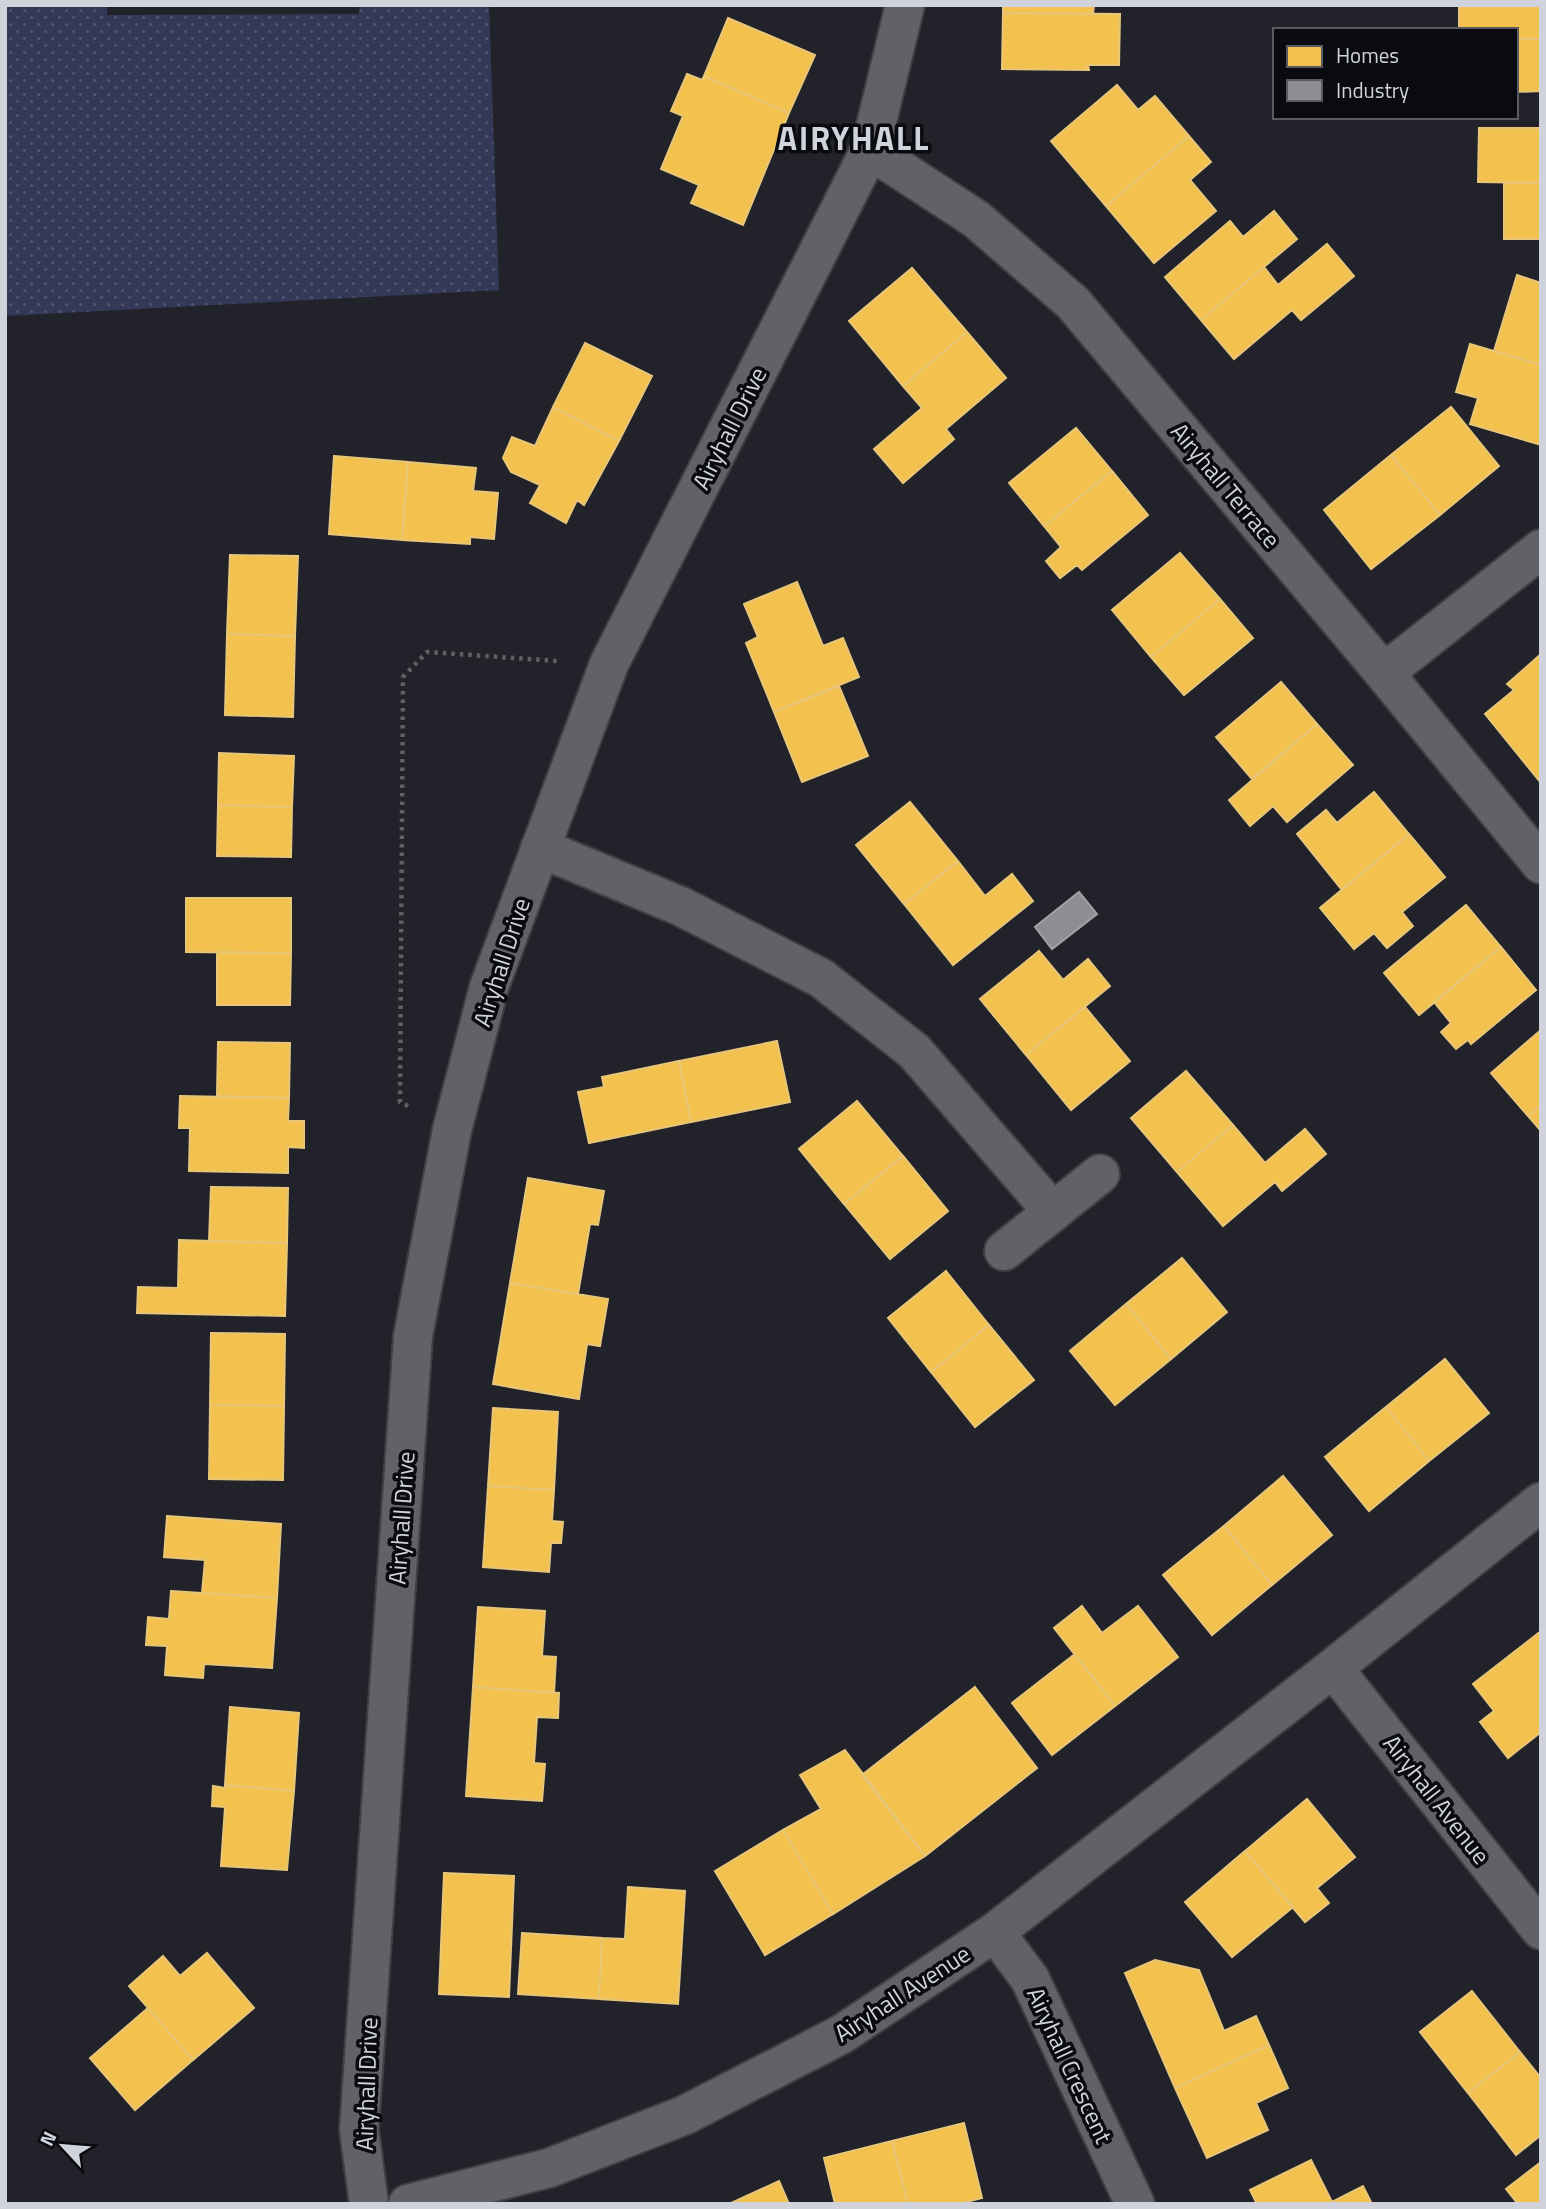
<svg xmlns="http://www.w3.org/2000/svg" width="1546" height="2209" font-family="'Titillium Web',sans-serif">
<defs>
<pattern id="grass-dots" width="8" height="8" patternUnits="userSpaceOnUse" patternTransform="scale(1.75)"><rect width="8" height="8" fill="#333957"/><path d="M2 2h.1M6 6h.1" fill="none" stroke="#50556f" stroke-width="1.8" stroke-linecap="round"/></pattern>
</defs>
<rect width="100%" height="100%" fill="#22232a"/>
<path fill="url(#grass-dots)" d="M 5,5 L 107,5 L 107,15 L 359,14 L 360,5 L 489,5 L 499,290 L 5,316 Z"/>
<path fill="#f2c14e" stroke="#e8c679" stroke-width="2" d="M 1003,5 L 1094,5 L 1093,14 L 1003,13 Z
M 1459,5 L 1541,5 L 1541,39 L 1516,39 L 1516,30 L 1459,30 Z
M 1003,13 L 1120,14 L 1119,65 L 1088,65 L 1089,70 L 1002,69 Z
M 728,18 L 815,55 L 789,113 L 704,76 Z
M 1516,39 L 1541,39 L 1541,91 L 1516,92 Z
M 687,74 L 702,80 L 704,76 L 789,113 L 743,225 L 691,203 L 699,185 L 661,169 L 683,116 L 671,111 Z
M 1117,85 L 1138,110 L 1155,96 L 1189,136 L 1106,206 L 1051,141 Z
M 1479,128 L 1541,128 L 1541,183 L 1478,182 Z
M 1189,136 L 1211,162 L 1190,180 L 1216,211 L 1154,263 L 1106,206 Z
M 1504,182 L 1541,183 L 1541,239 L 1504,239 Z
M 1274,211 L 1297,239 L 1201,320 L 1165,277 L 1230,221 L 1243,237 Z
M 1327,244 L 1354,276 L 1301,320 L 1292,310 L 1234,359 L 1201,320 L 1264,267 L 1278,285 Z
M 912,268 L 967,332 L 903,386 L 849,321 Z
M 1517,275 L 1541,283 L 1541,365 L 1494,351 Z
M 967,332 L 1006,378 L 946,429 L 954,439 L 903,483 L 874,449 L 922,408 L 903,386 Z
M 585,343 L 652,376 L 619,441 L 553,407 Z
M 1470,344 L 1541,365 L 1541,445 L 1470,424 L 1478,398 L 1456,392 Z
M 553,407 L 619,441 L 584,505 L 577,500 L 566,523 L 530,503 L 540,485 L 511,472 L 503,458 L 512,437 L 535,446 Z
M 1451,407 L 1499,466 L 1440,515 L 1391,455 Z
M 1076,428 L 1112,471 L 1044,526 L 1009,483 Z
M 1391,455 L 1440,515 L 1371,569 L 1324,510 Z
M 334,456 L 408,462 L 402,540 L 329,534 Z
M 408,462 L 476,468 L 473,491 L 498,493 L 494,539 L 470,537 L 470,544 L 402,540 Z
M 1112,471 L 1148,515 L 1082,570 L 1077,565 L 1060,578 L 1046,561 L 1061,547 L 1044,526 Z
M 1180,553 L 1220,599 L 1151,657 L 1112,610 Z
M 230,555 L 298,556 L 295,636 L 227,634 Z
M 797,582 L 823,646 L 843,638 L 859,677 L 774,712 L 746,643 L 758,637 L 744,604 Z
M 1220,599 L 1253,638 L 1184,695 L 1151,657 Z
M 227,634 L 295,636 L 293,717 L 225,715 Z
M 1541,654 L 1541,783 L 1485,714 L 1514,690 L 1507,684 Z
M 1281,682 L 1317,724 L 1252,779 L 1216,737 Z
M 839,686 L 868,756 L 802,782 L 774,712 Z
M 1317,724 L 1353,765 L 1287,822 L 1273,806 L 1250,826 L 1229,800 Z
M 219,753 L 294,756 L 292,807 L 218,805 Z
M 1374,792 L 1409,834 L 1342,890 L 1297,834 L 1326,810 L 1337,823 Z
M 910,802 L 958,861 L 904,904 L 856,845 Z
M 218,805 L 292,807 L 291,857 L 217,856 Z
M 1409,834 L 1445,877 L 1402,912 L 1413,926 L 1387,948 L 1374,933 L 1354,949 L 1320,908 Z
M 958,861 L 985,896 L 1012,874 L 1033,901 L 953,965 L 904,904 Z
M 186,898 L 291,898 L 291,953 L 186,952 Z
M 1466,905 L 1501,947 L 1419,1015 L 1384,973 Z
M 1501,947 L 1536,990 L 1471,1044 L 1468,1040 L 1456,1049 L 1441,1032 L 1451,1023 L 1434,1002 Z
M 1039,951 L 1063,980 L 1088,959 L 1110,986 L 1026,1055 L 980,999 Z
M 217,952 L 291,953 L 290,1005 L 217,1005 Z
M 1085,1007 L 1130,1061 L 1071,1110 L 1026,1055 Z
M 1541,1030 L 1541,1106 L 1528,1116 L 1491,1073 Z
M 777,1041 L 790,1102 L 691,1122 L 679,1061 Z
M 218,1042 L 290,1043 L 289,1098 L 217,1096 Z
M 679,1061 L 691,1122 L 589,1143 L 578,1092 L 604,1087 L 602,1077 Z
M 1186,1071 L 1233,1125 L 1177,1172 L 1131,1118 Z
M 180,1096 L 289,1098 L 288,1121 L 304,1121 L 304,1148 L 288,1147 L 288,1173 L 189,1171 L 190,1128 L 179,1128 Z
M 857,1101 L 903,1156 L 844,1204 L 799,1149 Z
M 1541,1106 L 1541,1131 L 1528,1116 Z
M 1233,1125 L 1265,1163 L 1305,1129 L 1326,1154 L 1282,1191 L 1275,1182 L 1223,1226 L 1177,1172 Z
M 903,1156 L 948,1211 L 890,1259 L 844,1204 Z
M 528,1178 L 604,1191 L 598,1225 L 590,1224 L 578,1294 L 510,1283 Z
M 211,1187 L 288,1188 L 287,1243 L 209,1241 Z
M 179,1240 L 287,1243 L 285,1316 L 137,1313 L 138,1287 L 178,1288 Z
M 1182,1258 L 1227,1312 L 1171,1359 L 1126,1304 Z
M 946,1271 L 989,1325 L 931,1372 L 888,1318 Z
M 510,1283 L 608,1299 L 600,1346 L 587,1344 L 579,1399 L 493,1384 Z
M 1126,1304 L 1171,1359 L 1115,1405 L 1070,1351 Z
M 989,1325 L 1034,1380 L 975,1427 L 931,1372 Z
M 211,1333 L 285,1334 L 284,1406 L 210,1405 Z
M 1445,1359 L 1489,1413 L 1429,1461 L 1386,1407 Z
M 210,1405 L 284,1406 L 283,1480 L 209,1479 Z
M 1386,1407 L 1429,1461 L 1369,1511 L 1325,1457 Z
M 493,1408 L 558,1412 L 554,1490 L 488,1486 Z
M 1283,1476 L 1332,1535 L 1272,1585 L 1224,1526 Z
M 488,1486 L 554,1490 L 552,1521 L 563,1522 L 561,1543 L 551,1543 L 549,1572 L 483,1567 Z
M 167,1516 L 281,1524 L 277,1598 L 202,1593 L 205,1560 L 164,1557 Z
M 1224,1526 L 1272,1585 L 1212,1635 L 1163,1575 Z
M 171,1591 L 277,1598 L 272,1668 L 204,1664 L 203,1678 L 165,1675 L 167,1646 L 146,1645 L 148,1617 L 169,1619 Z
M 1082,1606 L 1102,1633 L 1138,1606 L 1178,1657 L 1115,1706 L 1054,1628 Z
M 478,1607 L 545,1611 L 542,1656 L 556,1657 L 554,1693 L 473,1687 Z
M 1541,1631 L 1541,1732 L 1508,1758 L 1480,1722 L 1494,1711 L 1473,1684 Z
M 1075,1654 L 1115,1706 L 1052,1755 L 1012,1703 Z
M 473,1687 L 559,1693 L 558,1718 L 537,1717 L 534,1763 L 545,1764 L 542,1801 L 466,1796 Z
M 975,1687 L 1037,1768 L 925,1856 L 862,1775 Z
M 230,1707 L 299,1713 L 294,1791 L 225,1785 Z
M 845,1750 L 925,1856 L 833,1914 L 783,1830 L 821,1809 L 800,1775 Z
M 225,1785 L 294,1791 L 287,1870 L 221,1866 L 225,1807 L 212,1806 L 213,1786 L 225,1788 Z
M 1307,1799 L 1355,1857 L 1317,1888 L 1329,1903 L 1305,1922 L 1245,1851 Z
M 783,1830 L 833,1914 L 765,1955 L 715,1871 Z
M 1245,1851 L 1293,1907 L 1232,1957 L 1185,1902 Z
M 444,1873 L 514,1876 L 509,1997 L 439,1994 Z
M 628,1887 L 685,1891 L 678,2004 L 599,1999 L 602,1938 L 625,1939 Z
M 522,1933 L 602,1938 L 599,1999 L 518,1994 Z
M 207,1953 L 254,2008 L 193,2060 L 129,1986 L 163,1956 L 180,1976 Z
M 1155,1960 L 1199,1970 L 1224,2031 L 1256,2016 L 1269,2045 L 1175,2088 L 1125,1973 Z
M 1472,1991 L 1520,2052 L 1468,2093 L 1420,2032 Z
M 148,2008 L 193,2060 L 135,2110 L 90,2058 Z
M 1269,2045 L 1288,2088 L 1256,2103 L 1268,2130 L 1207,2158 L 1175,2088 Z
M 1520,2052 L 1541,2078 L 1541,2135 L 1516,2155 L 1468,2093 Z
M 964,2123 L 982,2198 L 958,2204 L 908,2204 L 892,2141 Z
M 892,2141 L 908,2204 L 835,2204 L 824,2158 Z
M 1311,2160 L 1332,2202 L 1363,2186 L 1372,2204 L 1257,2204 L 1250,2190 Z
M 1541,2162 L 1541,2204 L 1518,2204 L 1506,2189 Z
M 779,2181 L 789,2204 L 729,2204 Z"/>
<path fill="#8d8d92" stroke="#a1a2a8" stroke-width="2" d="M 1079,892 L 1097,914 L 1052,949 L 1035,927 Z"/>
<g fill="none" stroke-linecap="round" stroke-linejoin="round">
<g stroke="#3f4046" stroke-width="42">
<path id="street" d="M 870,150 L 976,219 L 1073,303 L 1384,673 L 1541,864
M 1384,673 L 1541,549
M 540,848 L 680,906 L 821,978 L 914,1051 L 1053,1212
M 1004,1251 L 1100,1174
M 1333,1668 L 1541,1930
M 995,1932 L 1030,1979 L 1135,2204
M 369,2204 L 359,2130 L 413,1336 L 452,1130 L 489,987 L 609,664 L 870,150 L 905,5
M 408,2204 L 549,2168 L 685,2115 L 842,2034 L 995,1932 L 1333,1668 L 1541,1502"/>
</g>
<path stroke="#606166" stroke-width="4.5" stroke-dasharray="3.5 5" stroke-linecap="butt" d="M 408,1106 L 400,1102 L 403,677 L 427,652 L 558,661"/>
<use href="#street" stroke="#616267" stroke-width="38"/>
</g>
<g text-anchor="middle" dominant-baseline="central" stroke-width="7" stroke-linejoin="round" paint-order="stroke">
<g font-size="24" fill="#d1d3dc" stroke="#0a0b10">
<text transform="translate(729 428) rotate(-63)">Airyhall Drive</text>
<text transform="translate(1226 485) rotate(50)">Airyhall Terrace</text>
<text transform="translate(501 962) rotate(-72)">Airyhall Drive</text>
<text transform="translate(401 1518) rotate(-86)">Airyhall Drive</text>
<text transform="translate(1437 1799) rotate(52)">Airyhall Avenue</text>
<text transform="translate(902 1993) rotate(-33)">Airyhall Avenue</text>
<text transform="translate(1070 2065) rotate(65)">Airyhall Crescent</text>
<text transform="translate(366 2084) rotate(-88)">Airyhall Drive</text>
</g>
<g font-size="32" font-weight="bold" letter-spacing="2" fill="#d1d3dc" stroke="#0a0b10">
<text x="854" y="138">AIRYHALL</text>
</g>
</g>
<rect width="1546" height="2209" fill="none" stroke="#d1d3dc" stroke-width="14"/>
<rect x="1273" y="28" width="245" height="91" fill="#0a0b10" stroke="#5a5b62" stroke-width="2"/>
<rect x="1287" y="46" width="35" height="21" fill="#f2c14e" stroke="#5a5b62" stroke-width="2"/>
<text x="1336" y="63" font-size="21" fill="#d1d3dc">Homes</text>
<rect x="1287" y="80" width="35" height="21" fill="#8d8d92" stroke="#5a5b62" stroke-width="2"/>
<text x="1336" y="98" font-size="21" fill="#d1d3dc">Industry</text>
<g transform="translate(63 2146) rotate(296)" stroke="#0a0b10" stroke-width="5" paint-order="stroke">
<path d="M0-5L12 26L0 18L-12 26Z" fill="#d1d3dc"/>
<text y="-10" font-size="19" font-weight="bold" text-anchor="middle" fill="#d1d3dc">N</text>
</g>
</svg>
